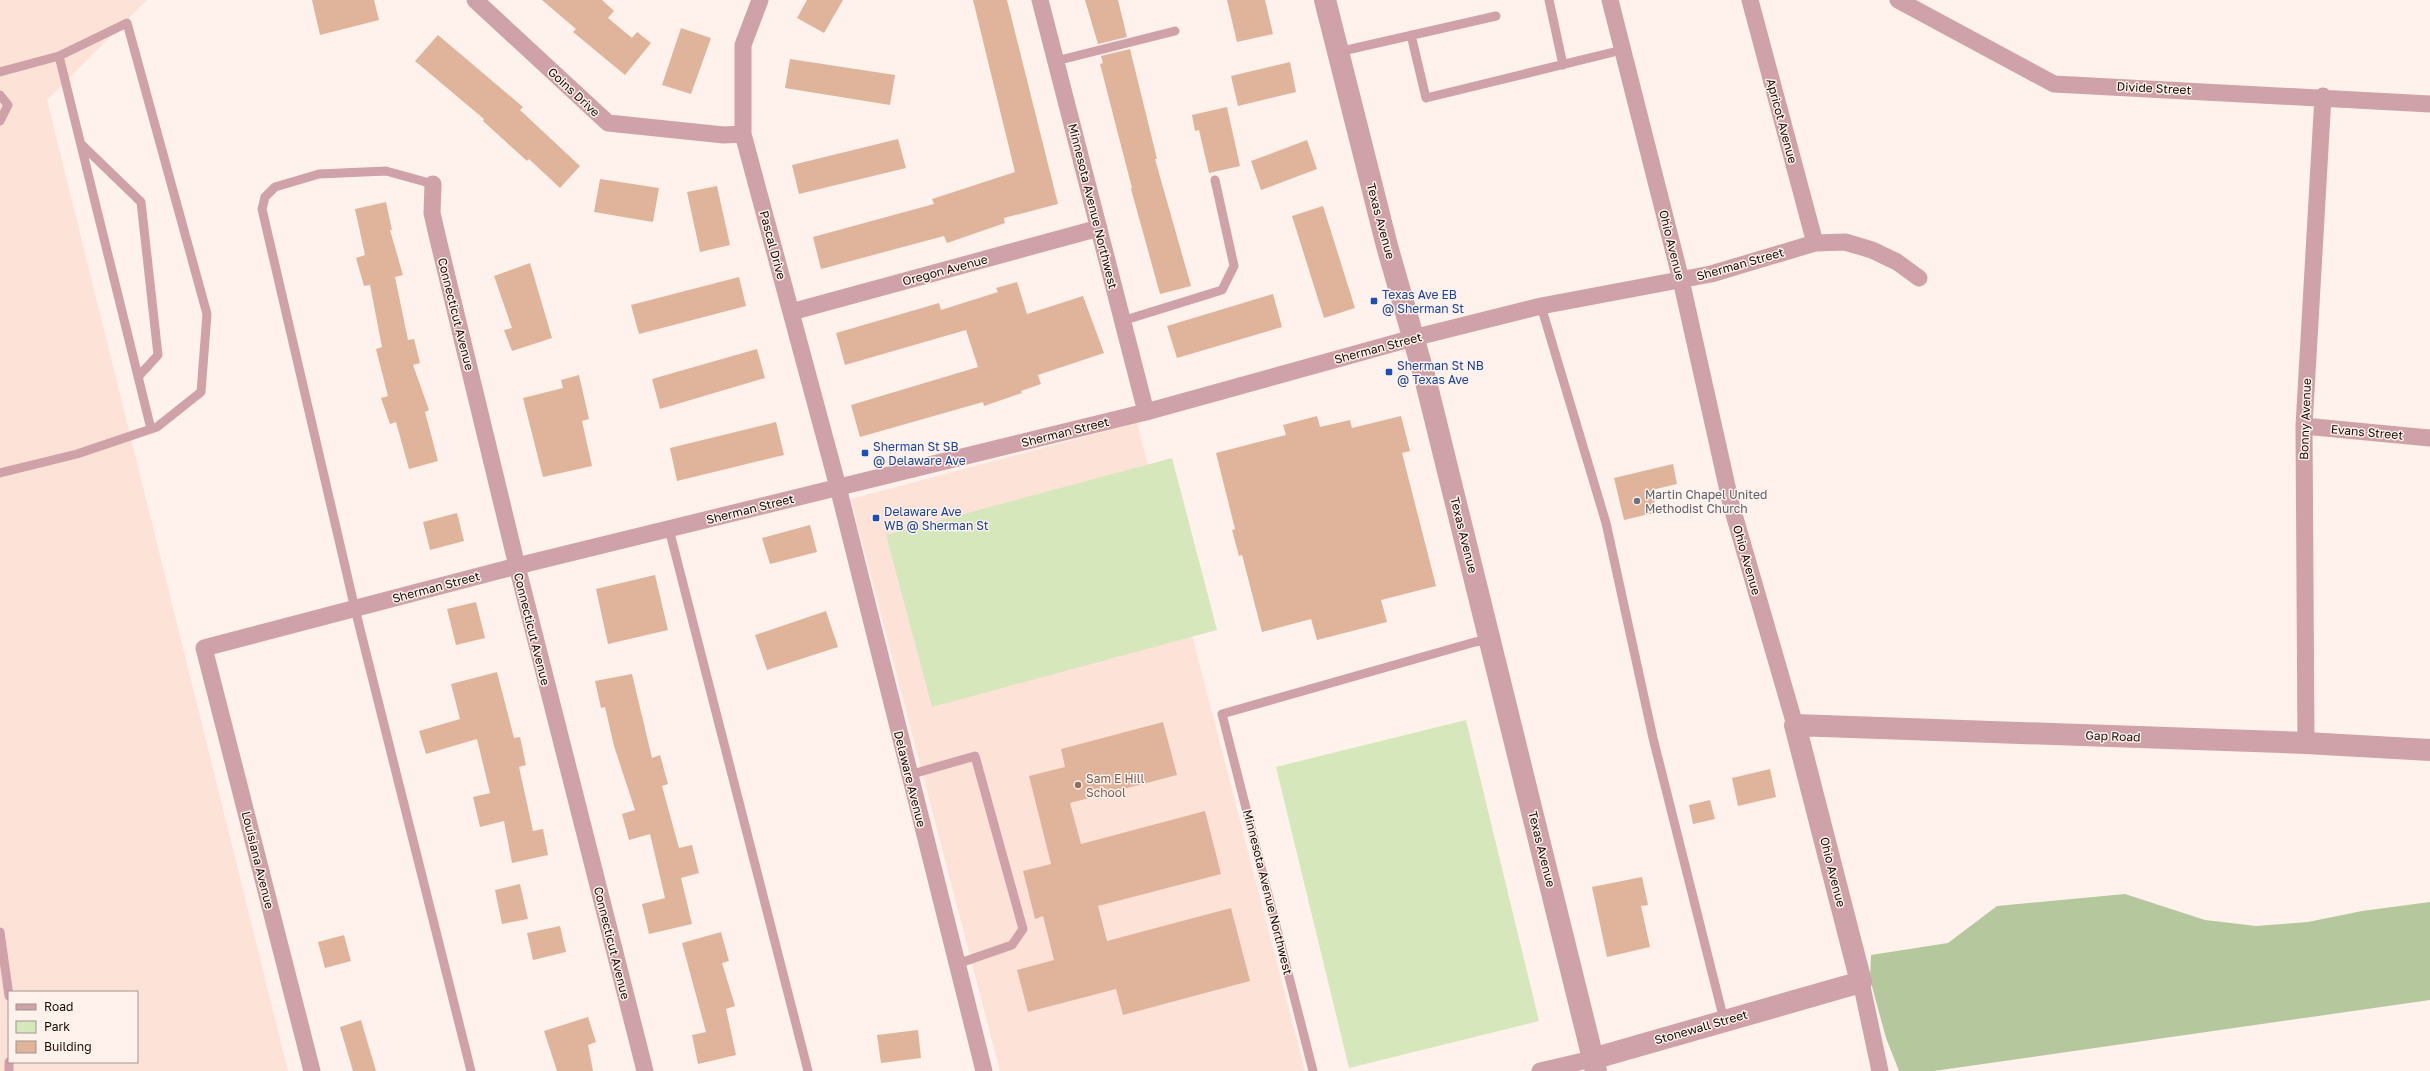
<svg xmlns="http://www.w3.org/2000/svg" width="2430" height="1071" font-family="'Golos Text',sans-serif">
<rect width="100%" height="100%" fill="#fff1eb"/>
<path fill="#fce2d7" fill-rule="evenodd" d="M 0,0 L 147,0 L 47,100 L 288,1071 L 0,1071 ZM 9,992 L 137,992 L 137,1062 L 9,1062 Z
M 1137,423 L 1305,1071 L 1000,1071 L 851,499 Z"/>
<path fill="#d5e7bb" d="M 1172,458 L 1217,630 L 932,707 L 886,535 Z
M 1466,720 L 1539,1021 L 1349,1068 L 1276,767 Z"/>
<path fill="#b5c79c" d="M 2125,894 L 2205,920 L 2256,926 L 2308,922 L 2362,911 L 2430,902 L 2430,1000 L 1934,1071 L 1899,1071 L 1886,1038 L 1870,979 L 1871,955 L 1948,943 L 1997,906 Z"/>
<path fill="#dfb49a" d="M 312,0 L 374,0 L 379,20 L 320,35 Z
M 542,0 L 602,0 L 614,11 L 608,18 L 632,38 L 637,32 L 651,43 L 625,75 L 573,32 L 576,29 Z
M 807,0 L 843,0 L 824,33 L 797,18 Z
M 973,0 L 1007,0 L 1058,204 L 1004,218 L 1005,223 L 947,243 L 944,236 L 821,269 L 813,237 L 934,204 L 932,199 L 1015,172 Z
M 1085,0 L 1118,0 L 1127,37 L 1098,44 Z
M 1227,0 L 1265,0 L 1273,34 L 1237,42 Z
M 681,28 L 711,38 L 691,94 L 662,85 Z
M 438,35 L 523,107 L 520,110 L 580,166 L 560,188 L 529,159 L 527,161 L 483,121 L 484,119 L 415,61 Z
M 1130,49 L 1157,159 L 1155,159 L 1191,286 L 1160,294 L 1131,189 L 1132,188 L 1100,64 L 1103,63 L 1101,56 Z
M 790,59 L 895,75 L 890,105 L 785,88 Z
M 1290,62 L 1296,92 L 1238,106 L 1231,76 Z
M 1227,107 L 1240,166 L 1209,173 L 1199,130 L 1195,131 L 1192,115 Z
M 898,139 L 906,168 L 799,194 L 792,165 Z
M 1307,140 L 1317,169 L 1261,190 L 1251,161 Z
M 600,179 L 659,188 L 653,222 L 594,212 Z
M 717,186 L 730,245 L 700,252 L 687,192 Z
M 386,202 L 392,230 L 390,230 L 403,275 L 395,277 L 408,340 L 414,339 L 420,363 L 413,365 L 429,410 L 425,412 L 438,461 L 409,469 L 396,422 L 390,424 L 381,398 L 388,396 L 376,349 L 382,347 L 370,285 L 364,286 L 356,258 L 365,255 L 355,209 Z
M 1323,206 L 1355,308 L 1324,318 L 1292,216 Z
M 530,263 L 552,338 L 512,351 L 504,330 L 512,328 L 494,276 Z
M 739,277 L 746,306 L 639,334 L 631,305 Z
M 1017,282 L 1027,314 L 1083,296 L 1104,353 L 1038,375 L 1041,384 L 1021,391 L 1022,393 L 984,406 L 983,402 L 860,437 L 851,405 L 978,367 L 966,330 L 845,365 L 836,333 L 939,303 L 941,310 L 998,292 L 996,288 Z
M 1273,294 L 1282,327 L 1177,358 L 1167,326 Z
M 757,349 L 765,378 L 660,409 L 652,379 Z
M 579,375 L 589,419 L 582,421 L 592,466 L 543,477 L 523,398 L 563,388 L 561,380 Z
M 1317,416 L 1320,427 L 1350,420 L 1352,428 L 1401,416 L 1410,451 L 1402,453 L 1436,586 L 1381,600 L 1387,622 L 1317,640 L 1311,619 L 1262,632 L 1242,555 L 1239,556 L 1232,530 L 1235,529 L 1216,453 L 1286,435 L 1283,425 Z
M 776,422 L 784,455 L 677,481 L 670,448 Z
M 1673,464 L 1677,484 L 1652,490 L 1657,512 L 1624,520 L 1614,478 Z
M 457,513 L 464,541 L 430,550 L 423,522 Z
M 810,525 L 817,552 L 770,564 L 762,538 Z
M 655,575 L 668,630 L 608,644 L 596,589 Z
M 476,602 L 485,638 L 456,645 L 447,609 Z
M 826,611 L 838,647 L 767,670 L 755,635 Z
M 497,672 L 514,738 L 520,737 L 526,765 L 519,767 L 533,831 L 543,829 L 548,855 L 512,863 L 504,821 L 480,827 L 473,797 L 490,793 L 477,739 L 426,754 L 419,731 L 460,719 L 451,684 Z
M 632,674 L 652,758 L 660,755 L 668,784 L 662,786 L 679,848 L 692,845 L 699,873 L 681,878 L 692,924 L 649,934 L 642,904 L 665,898 L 650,834 L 629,840 L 622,814 L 635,810 L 614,746 L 605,707 L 601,708 L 595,681 Z
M 1163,722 L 1177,775 L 1070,803 L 1081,844 L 1205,811 L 1221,874 L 1098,906 L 1107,941 L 1231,908 L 1250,981 L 1123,1015 L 1116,989 L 1028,1012 L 1017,970 L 1054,960 L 1043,916 L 1035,919 L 1023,871 L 1051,864 L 1029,776 L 1065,767 L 1061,749 Z
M 1770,769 L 1776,797 L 1738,806 L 1732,778 Z
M 1710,800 L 1715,819 L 1693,824 L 1689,805 Z
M 1642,877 L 1648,905 L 1641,906 L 1650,947 L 1607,957 L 1592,887 Z
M 520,884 L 528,919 L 502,924 L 495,890 Z
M 560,926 L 566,952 L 533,960 L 527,933 Z
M 721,932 L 729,961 L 722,963 L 735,1006 L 726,1009 L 736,1055 L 698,1064 L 692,1035 L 706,1032 L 682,943 Z
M 344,935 L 351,961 L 325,968 L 318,942 Z
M 588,1017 L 596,1042 L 588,1045 L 593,1071 L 557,1071 L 544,1031 Z
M 361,1020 L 376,1071 L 353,1071 L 340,1027 Z
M 918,1030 L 921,1058 L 881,1063 L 877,1035 Z"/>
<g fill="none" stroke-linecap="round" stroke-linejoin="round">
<path stroke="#cfa1a8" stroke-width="9" d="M 1549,0 L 1563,65
M 1411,35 L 1426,98 L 1622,50
M 1338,52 L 1496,16
M 59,56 L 151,429
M 1056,61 L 1175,31
M 0,72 L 59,56 L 127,23 L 207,314 L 201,392 L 157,427 L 77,454 L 0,473
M 0,95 L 8,105 L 0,121
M 81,144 L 141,202 L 158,355 L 138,377
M 433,184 L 386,171 L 319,174 L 275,187 L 265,197 L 262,209 L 355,609 L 471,1071
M 1541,306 L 1606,523 L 1653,738 L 1724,1020
M 1122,321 L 1222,290 L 1234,266 L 1215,180
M 669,529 L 808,1071
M 909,775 L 975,756 L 1023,929 L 1012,945 L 957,964
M 0,932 L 9,996
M 9,1071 L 9,1062
M 1313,1071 L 1222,714 L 1475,642 L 1489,640"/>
<path stroke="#cfa1a8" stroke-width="17" d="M 475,0 L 608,123 L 724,135 L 743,134
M 760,0 L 743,45 L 743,134 L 838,487 L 984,1071
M 1040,0 L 1146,412
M 1610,0 L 1681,280 L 1731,504 L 1795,725
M 1750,0 L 1815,243
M 1898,0 L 2054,84 L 2430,104
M 433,184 L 432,213 L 437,235 L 517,566 L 645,1071
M 791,312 L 1099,228
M 2304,426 L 2430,438
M 2306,743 L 2304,426 L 2323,96
M 1861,982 L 1880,1071
M 312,1071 L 204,648 L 517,566 L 1146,412 L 1413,338 L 1541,306 L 1711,274 L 1815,243 L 1845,242 L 1872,250 L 1897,262 L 1919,278
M 1540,1071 L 1592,1059"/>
<path stroke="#cfa1a8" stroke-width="22" d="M 1325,0 L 1387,246 L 1426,382 L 1596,1071
M 1592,1059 L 1861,982 L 1795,725 L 2306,743 L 2430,750"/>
</g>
<g fill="#1a4fb4" stroke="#fff1eb" stroke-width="1.5">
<rect x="1370" y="297" width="8" height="8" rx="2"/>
<rect x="1385" y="368" width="8" height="8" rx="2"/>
<rect x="861" y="449" width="8" height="8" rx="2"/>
<rect x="872" y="514" width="8" height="8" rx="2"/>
</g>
<circle fill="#6b7280" stroke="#fff1eb" stroke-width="1.5" cx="1637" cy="501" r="4"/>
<circle fill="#8d6e63" stroke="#fff1eb" stroke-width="1.5" cx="1078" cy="785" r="4"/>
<g text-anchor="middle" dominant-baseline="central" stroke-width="3" stroke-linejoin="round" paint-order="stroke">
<g font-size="12" fill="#150a06" stroke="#fff1eb">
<text transform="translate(2154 88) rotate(3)">Divide Street</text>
<text transform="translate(574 92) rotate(43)">Goins Drive</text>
<text transform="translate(1782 121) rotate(75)">Apricot Avenue</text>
<text transform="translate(1093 206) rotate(76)">Minnesota Avenue Northwest</text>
<text transform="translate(1381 221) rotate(75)">Texas Avenue</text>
<text transform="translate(773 245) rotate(75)">Pascal Drive</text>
<text transform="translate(1672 245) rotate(76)">Ohio Avenue</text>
<text transform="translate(1740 264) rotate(-16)">Sherman Street</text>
<text transform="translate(945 270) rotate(-15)">Oregon Avenue</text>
<text transform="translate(456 314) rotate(76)">Connecticut Avenue</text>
<text transform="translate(1378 348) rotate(-15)">Sherman Street</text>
<text transform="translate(2305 419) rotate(-88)">Bonny Avenue</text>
<text transform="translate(1065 432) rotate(-14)">Sherman Street</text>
<text transform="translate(2367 432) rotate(5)">Evans Street</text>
<text transform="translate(750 509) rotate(-14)">Sherman Street</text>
<text transform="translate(1464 535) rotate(76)">Texas Avenue</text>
<text transform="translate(1747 560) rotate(74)">Ohio Avenue</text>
<text transform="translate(436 587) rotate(-15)">Sherman Street</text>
<text transform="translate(532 629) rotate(76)">Connecticut Avenue</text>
<text transform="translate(2113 736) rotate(2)">Gap Road</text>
<text transform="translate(910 779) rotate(76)">Delaware Avenue</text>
<text transform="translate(1542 849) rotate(76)">Texas Avenue</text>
<text transform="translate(258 860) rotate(76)">Louisiana Avenue</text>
<text transform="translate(1833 872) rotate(76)">Ohio Avenue</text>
<text transform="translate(1268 892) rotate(76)">Minnesota Avenue Northwest</text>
<text transform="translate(612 943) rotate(76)">Connecticut Avenue</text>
<text transform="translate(1701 1027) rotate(-16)">Stonewall Street</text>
</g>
<g font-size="12" fill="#164399" stroke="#fff1eb" text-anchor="start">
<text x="1382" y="294">Texas Ave EB<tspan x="1382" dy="14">@ Sherman St</tspan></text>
<text x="1397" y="365">Sherman St NB<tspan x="1397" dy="14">@ Texas Ave</tspan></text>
<text x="873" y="446">Sherman St SB<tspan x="873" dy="14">@ Delaware Ave</tspan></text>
<text x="884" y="511">Delaware Ave<tspan x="884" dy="14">WB @ Sherman St</tspan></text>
</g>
<g font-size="12" fill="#5b616d" stroke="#fff1eb" text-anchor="start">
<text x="1645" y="494">Martin Chapel United<tspan x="1645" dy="14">Methodist Church</tspan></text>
</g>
<g font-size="12" fill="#785e54" stroke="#fff1eb" text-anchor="start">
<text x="1086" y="778">Sam E Hill<tspan x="1086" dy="14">School</tspan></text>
</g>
</g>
<rect x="8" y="991" width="130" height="72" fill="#fff1eb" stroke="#a1958f"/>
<rect x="16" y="1004" width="20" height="6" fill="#cfa1a8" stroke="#a1958f"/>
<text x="44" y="1011" font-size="12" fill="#150a06">Road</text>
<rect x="16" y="1021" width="20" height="12" fill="#d5e7bb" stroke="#a1958f"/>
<text x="44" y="1031" font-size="12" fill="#150a06">Park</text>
<rect x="16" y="1041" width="20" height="12" fill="#dfb49a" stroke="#a1958f"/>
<text x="44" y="1051" font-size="12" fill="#150a06">Building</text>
</svg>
